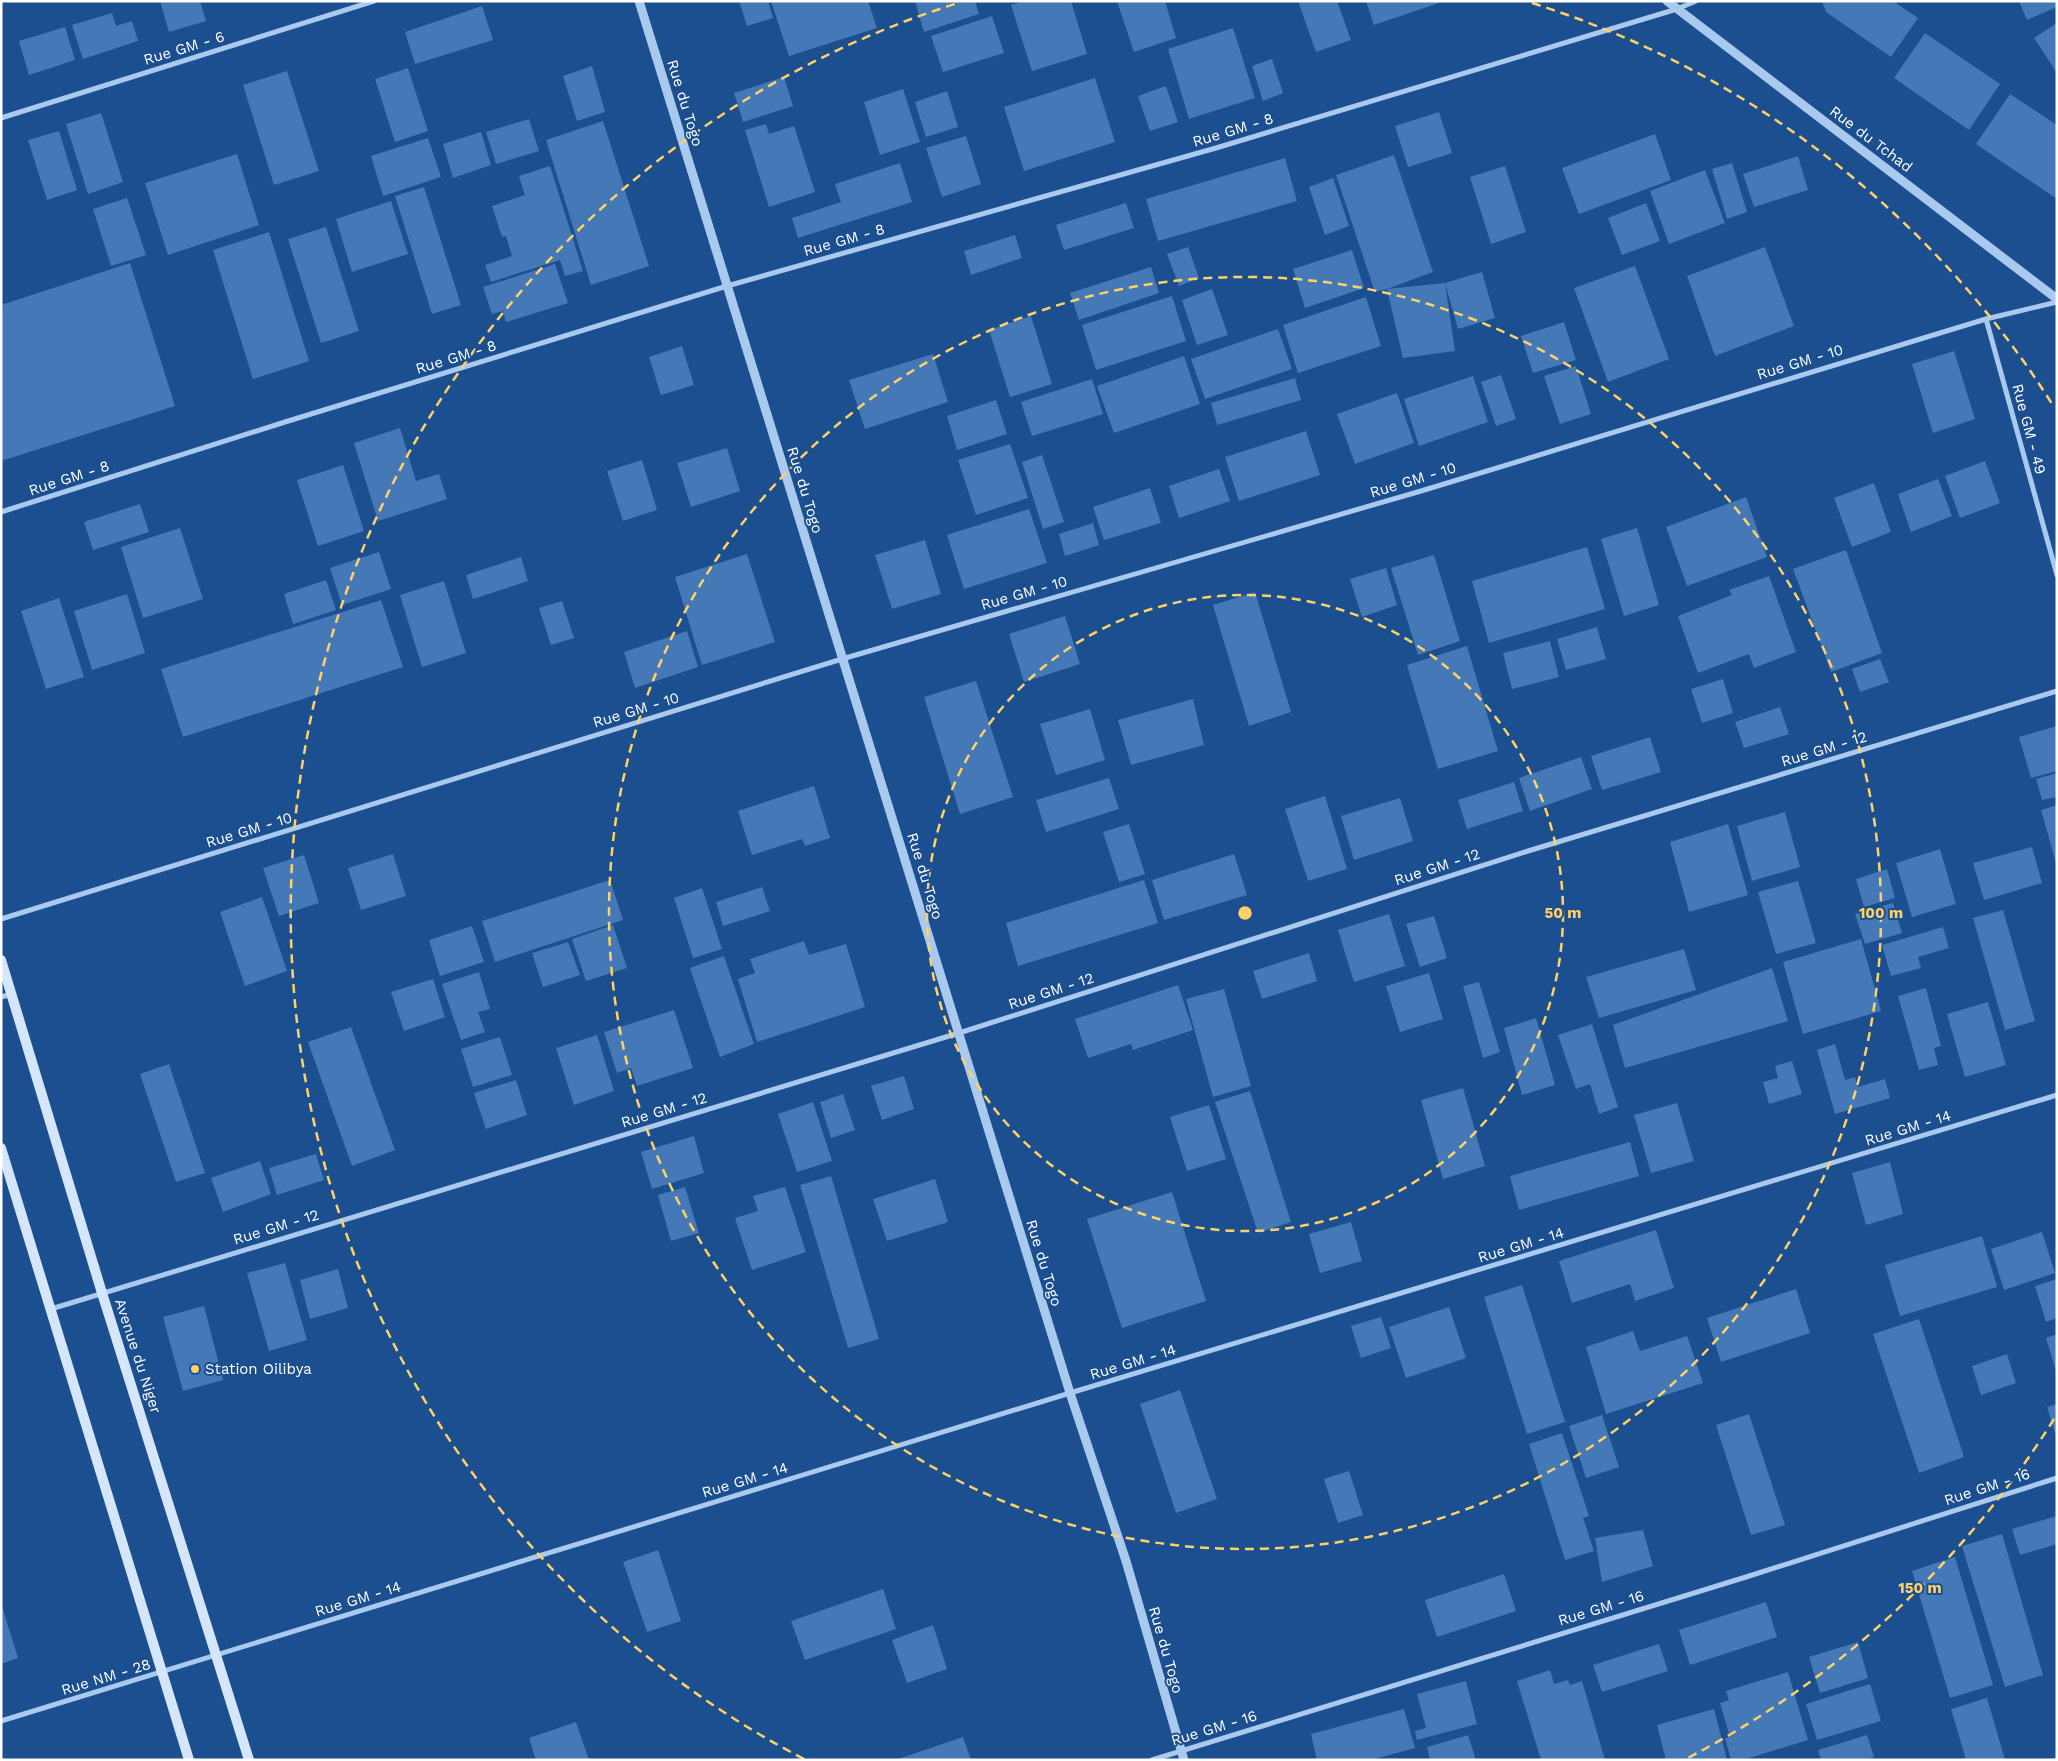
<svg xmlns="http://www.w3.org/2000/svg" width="2058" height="1761" font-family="'Work Sans',sans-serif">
<rect width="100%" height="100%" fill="#1b4f8f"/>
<path fill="#4478b7" d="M 160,1 L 200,1 L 206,21 L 169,32 Z
M 739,1 L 768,1 L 773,18 L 747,26 Z
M 771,1 L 868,1 L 877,28 L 789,56 Z
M 915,1 L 975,1 L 979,14 L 924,32 Z
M 1024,1 L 1071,1 L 1087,54 L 1032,71 L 1011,5 Z
M 1117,1 L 1165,1 L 1176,38 L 1134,52 Z
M 1298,1 L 1337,1 L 1351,40 L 1316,52 Z
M 1366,1 L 1442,1 L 1442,2 L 1374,25 Z
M 1822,1 L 1893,1 L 1918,18 L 1891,57 L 1826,12 Z
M 2019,1 L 2057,1 L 2057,7 L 2027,20 Z
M 482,6 L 493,40 L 415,64 L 405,32 Z
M 112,13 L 116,26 L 132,21 L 138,41 L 83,59 L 72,25 Z
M 992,16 L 1004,53 L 943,72 L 931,36 Z
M 2057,23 L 2057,73 L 2034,38 Z
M 65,27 L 75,60 L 29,75 L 19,41 Z
M 1233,28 L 1255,98 L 1189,119 L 1168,49 Z
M 1925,33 L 2000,84 L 1969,130 L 1894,78 Z
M 1272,59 L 1283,93 L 1263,101 L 1252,66 Z
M 592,66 L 605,112 L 577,121 L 563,76 Z
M 408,68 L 428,131 L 395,142 L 375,79 Z
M 287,71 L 319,171 L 274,185 L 243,85 Z
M 784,77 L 793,106 L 743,122 L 734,93 Z
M 1095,78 L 1115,142 L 1024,171 L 1004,107 Z
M 1166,86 L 1178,122 L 1150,131 L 1138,96 Z
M 903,89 L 920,142 L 880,155 L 864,102 Z
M 947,91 L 958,127 L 926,137 L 915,102 Z
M 2010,94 L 2057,125 L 2057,199 L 1976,144 Z
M 1439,112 L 1452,153 L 1408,167 L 1395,126 Z
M 101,113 L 123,182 L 88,194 L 66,124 Z
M 529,119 L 539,151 L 496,164 L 486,132 Z
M 603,121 L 649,266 L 591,285 L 546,140 Z
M 766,124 L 769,134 L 794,126 L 815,192 L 769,207 L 745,130 Z
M 59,131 L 77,190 L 47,200 L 28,140 Z
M 481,132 L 491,165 L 453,178 L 443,144 Z
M 1655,134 L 1671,180 L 1579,214 L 1562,168 Z
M 966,136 L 981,184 L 942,197 L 926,148 Z
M 428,138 L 441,177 L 383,196 L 371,156 Z
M 237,154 L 259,225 L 168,255 L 145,183 Z
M 1394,155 L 1433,272 L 1387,289 L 1445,283 L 1455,351 L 1403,358 L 1387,289 L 1375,292 L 1336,175 Z
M 1798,156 L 1808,190 L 1754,207 L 1743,174 Z
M 1285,158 L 1297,201 L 1158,241 L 1146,199 Z
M 900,163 L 912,202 L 798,238 L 792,218 L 841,202 L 835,184 Z
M 1732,163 L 1747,212 L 1727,219 L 1712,169 Z
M 550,166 L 583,271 L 565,276 L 560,260 L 491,282 L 485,265 L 512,256 L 506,236 L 502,237 L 492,206 L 525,195 L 519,176 Z
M 1505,166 L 1526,232 L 1491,244 L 1470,177 Z
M 1705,170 L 1725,223 L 1669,244 L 1650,191 Z
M 1333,178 L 1349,226 L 1325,235 L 1309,187 Z
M 424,187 L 461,305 L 432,314 L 395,196 Z
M 127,198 L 146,255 L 111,266 L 93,209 Z
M 391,201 L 408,254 L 352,272 L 336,219 Z
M 1126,203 L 1134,228 L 1064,250 L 1056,225 Z
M 1646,203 L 1660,241 L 1622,255 L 1608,218 Z
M 326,227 L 359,331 L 321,343 L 288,239 Z
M 269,232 L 309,361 L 253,379 L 213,250 Z
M 1015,235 L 1022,258 L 971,275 L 964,251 Z
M 1188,247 L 1199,278 L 1179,286 L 1167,254 Z
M 1765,247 L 1794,326 L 1715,356 L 1687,276 Z
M 1352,250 L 1364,288 L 1305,308 L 1293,269 Z
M 130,263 L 175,406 L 1,461 L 1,305 Z
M 555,264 L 568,303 L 506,322 L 503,311 L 492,314 L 483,287 Z
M 1635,266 L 1669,359 L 1608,382 L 1574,288 Z
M 1151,267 L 1159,293 L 1079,320 L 1070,293 Z
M 1482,272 L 1495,318 L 1458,329 L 1445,283 Z
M 1212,289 L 1228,335 L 1197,345 L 1182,300 Z
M 1172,296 L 1186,341 L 1096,370 L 1082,325 Z
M 1366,297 L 1381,346 L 1298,373 L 1283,325 Z
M 1031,316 L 1052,384 L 1010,397 L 989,330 Z
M 1564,322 L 1576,360 L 1533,373 L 1521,336 Z
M 1278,329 L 1292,369 L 1205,399 L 1191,359 Z
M 682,346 L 694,385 L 661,395 L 649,357 Z
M 1954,351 L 1975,419 L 1933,433 L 1912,364 Z
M 933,354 L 948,402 L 865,429 L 849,380 Z
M 1184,356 L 1200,404 L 1114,433 L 1097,386 Z
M 1576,366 L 1591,414 L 1560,424 L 1544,376 Z
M 1501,375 L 1516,419 L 1496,426 L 1481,382 Z
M 1473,376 L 1488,422 L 1419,446 L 1404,399 Z
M 1295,378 L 1301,400 L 1217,425 L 1211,403 Z
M 1092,379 L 1103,414 L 1032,436 L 1021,402 Z
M 1397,393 L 1414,443 L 1355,464 L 1337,414 Z
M 996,400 L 1007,434 L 957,450 L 947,416 Z
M 400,428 L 416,481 L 439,474 L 447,499 L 378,521 L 354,443 Z
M 1306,431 L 1320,475 L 1239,501 L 1225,457 Z
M 1010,444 L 1028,498 L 976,515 L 958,460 Z
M 727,448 L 740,491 L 691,507 L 677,463 Z
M 1042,455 L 1064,522 L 1043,529 L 1022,462 Z
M 642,460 L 657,510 L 623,521 L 607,471 Z
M 1985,461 L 2000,503 L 1960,518 L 1945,476 Z
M 343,465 L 364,531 L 318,546 L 297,480 Z
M 1219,469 L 1230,501 L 1179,518 L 1169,486 Z
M 1938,479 L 1952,516 L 1911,532 L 1898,494 Z
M 1874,483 L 1891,532 L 1852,547 L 1834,498 Z
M 1150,488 L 1161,523 L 1104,540 L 1093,507 Z
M 1746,497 L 1767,557 L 1687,586 L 1666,527 Z
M 140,504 L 149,532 L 93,550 L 84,522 Z
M 1029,509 L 1047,563 L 964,589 L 947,535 Z
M 1093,523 L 1099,545 L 1065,556 L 1059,534 Z
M 180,528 L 203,599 L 143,618 L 121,547 Z
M 1637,528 L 1659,605 L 1624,616 L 1601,539 Z
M 925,540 L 941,594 L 892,609 L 875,555 Z
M 1587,547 L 1605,609 L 1489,643 L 1472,581 Z
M 1846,550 L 1882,653 L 1831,672 L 1793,569 Z
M 379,552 L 391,589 L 342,605 L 330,568 Z
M 747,554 L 775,642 L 702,665 L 675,577 Z
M 1434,555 L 1460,641 L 1418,655 L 1391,568 Z
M 521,557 L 528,581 L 473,599 L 466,575 Z
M 1386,568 L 1397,605 L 1362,617 L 1350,579 Z
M 1769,576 L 1796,652 L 1754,668 L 1749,654 L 1698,673 L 1678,616 L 1732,595 L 1729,590 Z
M 326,580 L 336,610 L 293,624 L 284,594 Z
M 444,581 L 466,653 L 422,667 L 400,595 Z
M 1255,592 L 1291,712 L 1249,726 L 1213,605 Z
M 127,594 L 145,653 L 92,670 L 74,611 Z
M 59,598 L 84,677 L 46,689 L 21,611 Z
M 381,600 L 403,667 L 183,737 L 161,669 Z
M 562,601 L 574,638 L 551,645 L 539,608 Z
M 1065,616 L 1080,664 L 1024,682 L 1009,634 Z
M 1597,627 L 1606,659 L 1566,670 L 1557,639 Z
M 687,631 L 698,667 L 635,688 L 624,652 Z
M 1550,641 L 1559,677 L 1512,689 L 1503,653 Z
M 1467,646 L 1498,751 L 1438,769 L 1407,665 Z
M 1880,659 L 1889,682 L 1860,692 L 1852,669 Z
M 1723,679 L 1733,713 L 1702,723 L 1691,689 Z
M 976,681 L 1013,797 L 960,814 L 924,697 Z
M 1193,699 L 1204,745 L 1131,765 L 1118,720 Z
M 1780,707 L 1789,734 L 1744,748 L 1735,722 Z
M 1090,709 L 1105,760 L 1056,775 L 1040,724 Z
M 2057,726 L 2057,771 L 2031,778 L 2019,737 Z
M 1650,737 L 1661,772 L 1602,790 L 1591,756 Z
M 1581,757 L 1592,789 L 1530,811 L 1519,778 Z
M 2057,773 L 2057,797 L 2042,800 L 2036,779 Z
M 1109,778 L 1119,809 L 1046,832 L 1036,800 Z
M 1514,782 L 1523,811 L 1467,829 L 1458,800 Z
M 814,786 L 830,838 L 805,846 L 802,839 L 752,855 L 738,811 Z
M 1325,796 L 1347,869 L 1308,881 L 1285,809 Z
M 1400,798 L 1413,841 L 1354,860 L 1341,816 Z
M 2057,805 L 2057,863 L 2056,863 L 2041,810 Z
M 1785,812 L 1800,867 L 1752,881 L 1737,826 Z
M 1129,824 L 1145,874 L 1119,882 L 1103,832 Z
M 1728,824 L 1748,895 L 1689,912 L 1670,842 Z
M 2032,847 L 2042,883 L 1984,900 L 1973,863 Z
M 1940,849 L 1956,904 L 1912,917 L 1896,863 Z
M 393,854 L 406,896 L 361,910 L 348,868 Z
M 1234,854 L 1247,895 L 1164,920 L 1152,880 Z
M 304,855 L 319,903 L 279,916 L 263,868 Z
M 1887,869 L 1895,898 L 1864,907 L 1856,879 Z
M 610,880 L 623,920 L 495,962 L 482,921 Z
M 1144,880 L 1158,923 L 1018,966 L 1006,923 Z
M 1798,881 L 1816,943 L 1776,954 L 1758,892 Z
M 762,887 L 770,911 L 723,926 L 716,902 Z
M 702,888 L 722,949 L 693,958 L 674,898 Z
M 262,897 L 287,971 L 245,986 L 220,912 Z
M 1893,903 L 1902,933 L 1865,944 L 1855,914 Z
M 2003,910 L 2035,1021 L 2005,1030 L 1973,918 Z
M 1389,914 L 1405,966 L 1354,982 L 1338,930 Z
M 1434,916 L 1447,958 L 1420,967 L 1406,924 Z
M 613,925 L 627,968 L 586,981 L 572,939 Z
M 472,926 L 484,962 L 440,976 L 429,940 Z
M 1943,927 L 1949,948 L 1918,957 L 1921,968 L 1891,976 L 1882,945 Z
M 1861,939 L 1881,1011 L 1803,1034 L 1783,962 Z
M 804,941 L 809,955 L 846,944 L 865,1007 L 757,1042 L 738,979 L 755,973 L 750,959 Z
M 568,942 L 580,975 L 543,987 L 532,953 Z
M 1684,949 L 1696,990 L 1599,1018 L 1586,977 Z
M 1309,953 L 1317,981 L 1262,999 L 1253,971 Z
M 724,956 L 754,1044 L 720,1057 L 690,968 Z
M 1772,968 L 1788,1021 L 1625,1068 L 1613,1025 Z
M 479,972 L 490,1009 L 478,1012 L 485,1032 L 461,1040 L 442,984 Z
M 1429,973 L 1443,1019 L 1400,1032 L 1386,986 Z
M 433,979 L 445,1017 L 404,1031 L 391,992 Z
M 1479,982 L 1500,1052 L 1483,1058 L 1463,986 Z
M 1178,985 L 1193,1030 L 1133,1050 L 1131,1044 L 1088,1058 L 1075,1019 Z
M 1926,988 L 1941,1046 L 1934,1048 L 1938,1065 L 1919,1070 L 1898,996 Z
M 1224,989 L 1251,1086 L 1213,1097 L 1186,999 Z
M 1988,1002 L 2006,1065 L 1965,1077 L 1947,1014 Z
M 674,1010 L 693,1068 L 637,1086 L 631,1068 L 617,1073 L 604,1032 Z
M 1536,1018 L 1555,1085 L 1522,1095 L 1504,1028 Z
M 1592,1024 L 1618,1107 L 1599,1114 L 1590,1084 L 1576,1089 L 1558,1035 Z
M 351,1027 L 395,1150 L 352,1166 L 308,1042 Z
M 597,1035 L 614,1091 L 574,1105 L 556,1048 Z
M 500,1037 L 512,1075 L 473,1087 L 461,1049 Z
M 1835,1044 L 1845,1080 L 1855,1077 L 1858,1087 L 1885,1079 L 1890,1098 L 1835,1114 L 1817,1050 Z
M 1792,1061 L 1802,1094 L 1769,1104 L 1763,1082 L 1778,1078 L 1775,1066 Z
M 169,1064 L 205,1173 L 176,1182 L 140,1074 Z
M 904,1076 L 914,1109 L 882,1120 L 871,1086 Z
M 516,1080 L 527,1115 L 486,1129 L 474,1093 Z
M 1463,1088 L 1485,1166 L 1443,1179 L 1421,1100 Z
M 1250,1091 L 1291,1222 L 1258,1233 L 1215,1102 Z
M 843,1094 L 855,1130 L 831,1138 L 820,1102 Z
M 813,1102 L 832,1161 L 797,1172 L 778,1114 Z
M 1677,1103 L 1694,1161 L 1651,1173 L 1634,1115 Z
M 1209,1105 L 1226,1159 L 1187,1171 L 1170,1117 Z
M 694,1136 L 704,1173 L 652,1189 L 641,1152 Z
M 1630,1142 L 1639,1176 L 1519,1210 L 1510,1176 Z
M 316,1154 L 324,1180 L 277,1195 L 269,1168 Z
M 260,1161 L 271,1194 L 223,1212 L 211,1178 Z
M 1890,1162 L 1903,1214 L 1866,1225 L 1852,1173 Z
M 831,1176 L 879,1339 L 848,1348 L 800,1185 Z
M 935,1179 L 948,1222 L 887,1241 L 873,1199 Z
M 685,1187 L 699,1233 L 671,1241 L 658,1195 Z
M 785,1187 L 806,1252 L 752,1270 L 735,1218 L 758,1211 L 753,1196 Z
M 1172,1192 L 1206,1301 L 1122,1328 L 1087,1219 Z
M 1351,1222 L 1362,1261 L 1320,1273 L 1309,1234 Z
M 1656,1230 L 1674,1288 L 1635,1301 L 1630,1284 L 1572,1303 L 1559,1261 Z
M 2042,1232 L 2055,1273 L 2004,1290 L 1991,1249 Z
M 1982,1236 L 1997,1287 L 1900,1316 L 1885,1265 Z
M 285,1263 L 307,1340 L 269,1351 L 247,1273 Z
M 338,1269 L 348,1308 L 310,1319 L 300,1280 Z
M 2057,1279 L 2057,1318 L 2046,1322 L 2035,1286 Z
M 1522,1285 L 1565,1422 L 1527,1434 L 1484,1297 Z
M 1796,1289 L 1810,1333 L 1721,1362 L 1707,1318 Z
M 204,1306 L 223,1380 L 183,1391 L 163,1317 Z
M 1449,1307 L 1466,1358 L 1406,1378 L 1389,1327 Z
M 1381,1317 L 1391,1348 L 1361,1358 L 1351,1326 Z
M 1919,1319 L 1964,1457 L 1919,1473 L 1873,1334 Z
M 1633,1331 L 1640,1351 L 1687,1336 L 1703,1383 L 1606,1414 L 1586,1347 Z
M 2057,1334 L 2057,1371 L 2056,1371 L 2046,1338 Z
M 2007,1354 L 2016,1383 L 1981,1395 L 1972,1366 Z
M 1180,1390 L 1217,1499 L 1176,1513 L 1140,1404 Z
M 2057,1404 L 2057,1436 L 2056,1436 L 2047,1407 Z
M 1749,1414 L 1785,1525 L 1751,1535 L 1716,1425 Z
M 1602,1415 L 1619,1467 L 1586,1478 L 1569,1426 Z
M 1562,1433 L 1589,1516 L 1583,1518 L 1594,1551 L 1565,1560 L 1529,1444 Z
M 1349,1471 L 1363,1515 L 1338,1523 L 1324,1479 Z
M 2057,1516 L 2057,1544 L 2020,1555 L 2012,1529 Z
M 1643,1530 L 1653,1566 L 1602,1582 L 1595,1538 Z
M 2002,1534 L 2043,1675 L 2005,1687 L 1962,1546 Z
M 658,1550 L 681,1621 L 647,1632 L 623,1562 Z
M 1955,1557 L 1993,1685 L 1950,1698 L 1912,1571 Z
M 1504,1574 L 1516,1611 L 1437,1637 L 1425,1600 Z
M 883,1589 L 896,1629 L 805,1660 L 791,1621 Z
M 1766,1602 L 1777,1637 L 1690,1665 L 1679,1630 Z
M 1,1603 L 18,1658 L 1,1664 Z
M 933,1625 L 947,1669 L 907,1683 L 892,1640 Z
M 1858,1642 L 1868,1678 L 1820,1693 L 1809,1657 Z
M 1659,1644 L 1668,1671 L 1602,1692 L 1593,1665 Z
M 1550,1670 L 1554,1684 L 1568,1680 L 1570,1685 L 1582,1681 L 1605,1760 L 1541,1760 L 1517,1681 Z
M 1788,1672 L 1808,1740 L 1743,1760 L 1731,1760 L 1725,1738 L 1730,1737 L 1720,1703 L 1729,1700 L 1726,1691 Z
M 1466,1681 L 1477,1724 L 1417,1740 L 1415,1731 L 1426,1728 L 1417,1694 Z
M 1870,1684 L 1881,1721 L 1817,1740 L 1806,1704 Z
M 1987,1698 L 2005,1760 L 1966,1760 L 1951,1709 Z
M 1404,1709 L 1415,1748 L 1371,1760 L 1317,1760 L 1311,1734 Z
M 1714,1709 L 1727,1760 L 1666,1760 L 1657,1725 Z
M 576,1722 L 589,1760 L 536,1760 L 529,1738 Z
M 1468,1735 L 1476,1760 L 1430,1760 L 1427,1747 Z
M 1867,1735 L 1874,1757 L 1866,1760 L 1821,1760 L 1818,1750 Z
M 963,1737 L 971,1760 L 898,1760 L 898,1759 Z"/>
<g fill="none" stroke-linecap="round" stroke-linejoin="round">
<path stroke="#a9c9ee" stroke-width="5" d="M 1,118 L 374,1
M 1986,319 L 2057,575
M 1,512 L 285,422 L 727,286 L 1216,148 L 1677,9 L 1696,1
M 1,919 L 842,659 L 1421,491 L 1986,319 L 2057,302
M 1,997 L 12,994
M 51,1309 L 959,1033 L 1528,851 L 2057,691
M 1,1721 L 1070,1393 L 2057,1095
M 1152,1760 L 1746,1577 L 2057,1478"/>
<path stroke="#a9c9ee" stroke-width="9" d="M 639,1 L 1070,1393 L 1126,1561 L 1184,1760
M 1667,1 L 2057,299"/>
<path stroke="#d6e6fa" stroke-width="10" d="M 1,960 L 102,1293 L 249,1760
M 1,1148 L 189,1760"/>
</g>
<g fill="none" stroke="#ffd166" stroke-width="2.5" stroke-dasharray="9 6">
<circle cx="1245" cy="913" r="318"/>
<circle cx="1245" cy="913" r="636"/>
<path d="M2054 1419A954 954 0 0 1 1686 1759M804 1759A954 954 0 0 1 958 3M1532 3A954 954 0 0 1 2054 407"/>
</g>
<circle fill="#ffd166" stroke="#1b4f8f" stroke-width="2" cx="195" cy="1369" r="5"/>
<g text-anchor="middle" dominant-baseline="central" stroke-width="4" stroke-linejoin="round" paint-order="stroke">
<g font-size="15" fill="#fff" stroke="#1b4f8f">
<text transform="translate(184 48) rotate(-17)">Rue GM - 6</text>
<text transform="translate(685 103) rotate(73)">Rue du Togo</text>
<text transform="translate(1233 130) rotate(-17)">Rue GM - 8</text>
<text transform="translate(1871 139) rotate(37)">Rue du Tchad</text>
<text transform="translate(844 240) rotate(-16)">Rue GM - 8</text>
<text transform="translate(456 357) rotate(-17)">Rue GM - 8</text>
<text transform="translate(1800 362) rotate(-17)">Rue GM - 10</text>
<text transform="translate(2029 429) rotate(75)">Rue GM - 49</text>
<text transform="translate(69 478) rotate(-18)">Rue GM - 8</text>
<text transform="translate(1413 480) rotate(-17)">Rue GM - 10</text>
<text transform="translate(805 490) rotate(73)">Rue du Togo</text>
<text transform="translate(1024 593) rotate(-16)">Rue GM - 10</text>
<text transform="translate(636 710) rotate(-17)">Rue GM - 10</text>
<text transform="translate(1824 749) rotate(-17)">Rue GM - 12</text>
<text transform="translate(249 830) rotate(-17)">Rue GM - 10</text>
<text transform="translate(1437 867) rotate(-18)">Rue GM - 12</text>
<text transform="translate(925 876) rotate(73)">Rue du Togo</text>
<text transform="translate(1051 991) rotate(-18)">Rue GM - 12</text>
<text transform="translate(664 1110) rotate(-17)">Rue GM - 12</text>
<text transform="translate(1908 1128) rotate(-17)">Rue GM - 14</text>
<text transform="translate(276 1227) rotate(-17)">Rue GM - 12</text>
<text transform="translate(1521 1245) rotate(-17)">Rue GM - 14</text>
<text transform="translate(1044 1263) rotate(73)">Rue du Togo</text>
<text transform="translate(138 1356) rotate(72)">Avenue du Niger</text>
<text transform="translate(1133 1362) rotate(-17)">Rue GM - 14</text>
<text transform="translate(745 1480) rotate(-17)">Rue GM - 14</text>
<text transform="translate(1987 1487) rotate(-18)">Rue GM - 16</text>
<text transform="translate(358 1599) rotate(-17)">Rue GM - 14</text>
<text transform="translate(1601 1608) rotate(-17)">Rue GM - 16</text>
<text transform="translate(1166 1650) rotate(74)">Rue du Togo</text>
<text transform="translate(106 1677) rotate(-17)">Rue NM - 28</text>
<text transform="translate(1214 1728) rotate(-17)">Rue GM - 16</text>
</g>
<g font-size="15" fill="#fff" stroke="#1b4f8f" text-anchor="start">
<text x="205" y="1369">Station Oilibya</text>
</g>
</g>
<circle cx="1245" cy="913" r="8" fill="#ffd166" stroke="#1b4f8f" stroke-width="2.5"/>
<g font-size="15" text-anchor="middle" font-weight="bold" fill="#ffd166" stroke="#1b4f8f" stroke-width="4" stroke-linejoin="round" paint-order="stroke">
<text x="1563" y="918">50 m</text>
<text x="1881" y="918">100 m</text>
<text x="1920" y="1593">150 m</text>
</g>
<rect width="2058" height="1761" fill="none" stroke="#ffffff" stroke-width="5"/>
</svg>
